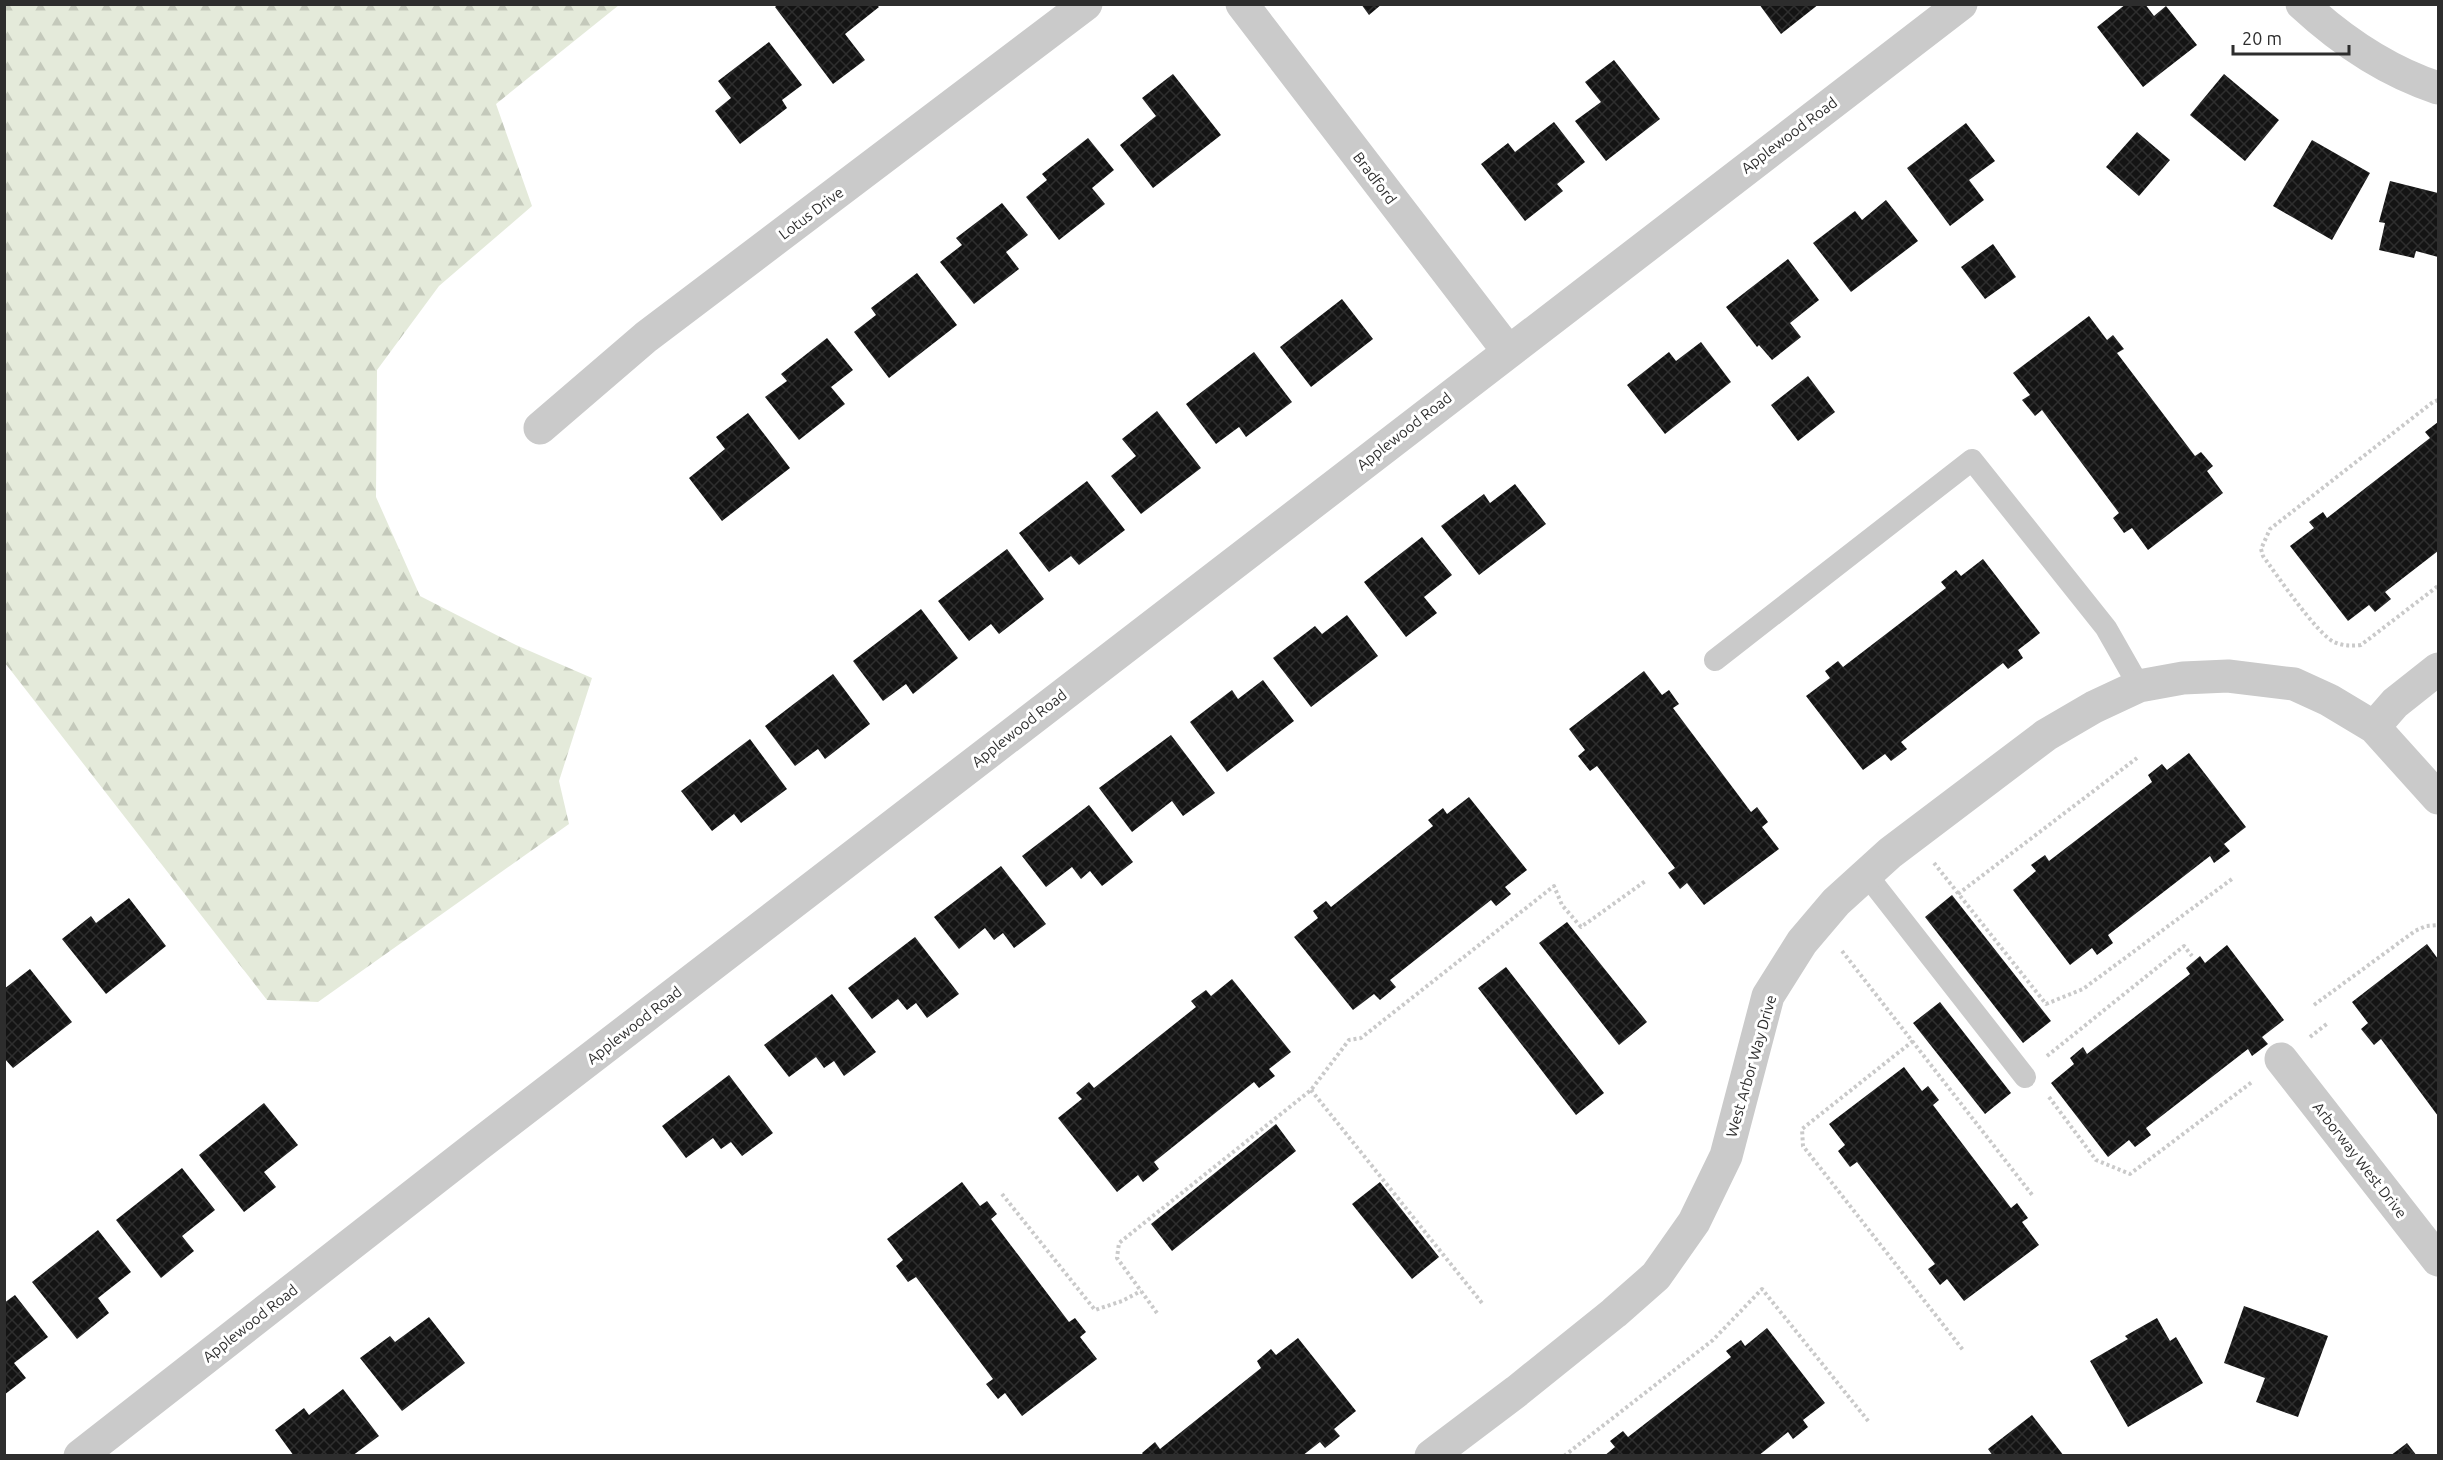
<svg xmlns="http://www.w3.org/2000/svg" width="2443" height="1460" font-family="Ubuntu,sans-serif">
<defs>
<pattern id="forest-firs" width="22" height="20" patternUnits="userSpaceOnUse" patternTransform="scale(1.5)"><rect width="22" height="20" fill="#e4eada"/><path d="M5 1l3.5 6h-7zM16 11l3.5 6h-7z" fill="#c4c9bb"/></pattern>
<pattern id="building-cross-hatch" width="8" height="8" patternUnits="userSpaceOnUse" patternTransform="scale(1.5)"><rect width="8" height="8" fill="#141414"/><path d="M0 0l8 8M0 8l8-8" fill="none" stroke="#2e2e2e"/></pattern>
</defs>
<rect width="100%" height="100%" fill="#fff"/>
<path fill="url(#forest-firs)" d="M 5,4 L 619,5 L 496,104 L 532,206 L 439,286 L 377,370 L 376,497 L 420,596 L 516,645 L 592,678 L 559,781 L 569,824 L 318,1002 L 267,1000 L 5,663 Z"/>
<path fill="url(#building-cross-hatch)" d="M 778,4 L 876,4 L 879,7 L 845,34 L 865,60 L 833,84 L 775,7 Z
M 1361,4 L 1382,4 L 1369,15 Z
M 1759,4 L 1819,4 L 1781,34 Z
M 2126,4 L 2145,4 L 2154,16 L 2166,6 L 2197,45 L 2143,87 L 2097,27 Z
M 769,42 L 802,85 L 782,100 L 787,108 L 740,144 L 715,111 L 731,98 L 718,81 Z
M 1614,60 L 1660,119 L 1606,161 L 1575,121 L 1601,102 L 1585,82 Z
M 1173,74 L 1221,135 L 1153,188 L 1120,145 L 1156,116 L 1142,98 Z
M 2224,74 L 2279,120 L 2245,161 L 2190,115 Z
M 1554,122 L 1585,162 L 1557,184 L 1563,191 L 1525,221 L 1481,164 L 1508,143 L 1515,152 Z
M 1966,123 L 1995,161 L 1969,180 L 1984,200 L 1950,226 L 1907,168 Z
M 2137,132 L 2170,160 L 2139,196 L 2106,167 Z
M 1088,138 L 1114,170 L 1092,188 L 1105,204 L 1059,240 L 1026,197 L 1047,180 L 1042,174 Z
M 2312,140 L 2370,173 L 2332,240 L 2273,206 Z
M 2390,181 L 2438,193 L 2438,257 L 2416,251 L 2414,258 L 2379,250 L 2385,223 L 2379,222 Z
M 1886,200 L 1918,241 L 1851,292 L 1813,243 L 1855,211 L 1862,220 Z
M 1002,203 L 1028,235 L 1006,252 L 1019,269 L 974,304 L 940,262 L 962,245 L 956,238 Z
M 1993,244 L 2016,277 L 1985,299 L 1961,267 Z
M 1788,259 L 1819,300 L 1790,323 L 1801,337 L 1772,360 L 1759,345 L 1757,347 L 1726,307 Z
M 917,273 L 957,325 L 889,378 L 854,332 L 876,315 L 871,308 Z
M 1342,299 L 1373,339 L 1311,387 L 1280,347 Z
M 2089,316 L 2107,340 L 2113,335 L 2124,349 L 2117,353 L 2195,456 L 2201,452 L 2213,466 L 2207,471 L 2223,493 L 2148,550 L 2132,528 L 2124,533 L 2113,518 L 2119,513 L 2042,410 L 2035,416 L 2022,400 L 2030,395 L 2013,373 Z
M 827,338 L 853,370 L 831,387 L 845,404 L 799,440 L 765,397 L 787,381 L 781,374 Z
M 1701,342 L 1731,382 L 1665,434 L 1627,385 L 1669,352 L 1676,361 Z
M 1254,352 L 1292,402 L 1246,437 L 1239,427 L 1216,444 L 1186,404 Z
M 1808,376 L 1835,412 L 1798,441 L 1771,405 Z
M 1157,411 L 1201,468 L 1141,514 L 1111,476 L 1136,456 L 1122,439 Z
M 748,413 L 790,468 L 722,521 L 689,478 L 725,449 L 716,437 Z
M 2438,422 L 2438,551 L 2385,592 L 2391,599 L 2375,612 L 2369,605 L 2348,621 L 2290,546 L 2314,528 L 2309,522 L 2323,512 L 2327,518 L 2430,438 L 2425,432 Z
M 1087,481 L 1125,530 L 1079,565 L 1071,556 L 1049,572 L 1019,533 Z
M 1515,484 L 1546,524 L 1479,575 L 1441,526 L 1484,494 L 1490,503 Z
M 1422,537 L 1452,575 L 1424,597 L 1437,613 L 1406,637 L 1364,582 Z
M 1007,549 L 1044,599 L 999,634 L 991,624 L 969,641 L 938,601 Z
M 1983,559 L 2040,633 L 2018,650 L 2023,658 L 2008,669 L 2003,663 L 1901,742 L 1907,749 L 1891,761 L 1885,754 L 1863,770 L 1806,696 L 1830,678 L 1825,671 L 1838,661 L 1843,667 L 1946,588 L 1941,582 L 1956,570 L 1961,576 Z
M 921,609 L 958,658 L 913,694 L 906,684 L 883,701 L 853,661 Z
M 1347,615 L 1378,656 L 1311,707 L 1273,658 L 1315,626 L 1322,634 Z
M 1644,671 L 1662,695 L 1669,690 L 1679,704 L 1673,708 L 1751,812 L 1757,807 L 1768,822 L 1762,827 L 1779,849 L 1704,905 L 1687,883 L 1680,889 L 1668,873 L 1675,868 L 1597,766 L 1590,771 L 1578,756 L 1585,750 L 1569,729 Z
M 833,674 L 870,724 L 825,759 L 818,749 L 795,766 L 765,726 Z
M 1263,680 L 1294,721 L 1227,772 L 1190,722 L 1232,690 L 1238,699 Z
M 1171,735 L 1215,793 L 1183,816 L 1172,801 L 1132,832 L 1099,788 Z
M 750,739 L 787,789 L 741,823 L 734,814 L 712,831 L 681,791 Z
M 2189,753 L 2246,827 L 2224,844 L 2230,851 L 2214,863 L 2210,856 L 2108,935 L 2113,943 L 2097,955 L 2092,948 L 2070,965 L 2013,890 L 2036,871 L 2031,865 L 2045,855 L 2049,861 L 2152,782 L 2148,775 L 2162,764 L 2167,770 Z
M 1469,797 L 1527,870 L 1505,887 L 1511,894 L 1496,906 L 1491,900 L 1390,980 L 1396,987 L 1380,1000 L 1374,994 L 1353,1010 L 1294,937 L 1318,918 L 1313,911 L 1326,901 L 1331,907 L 1433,826 L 1428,820 L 1443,808 L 1447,814 Z
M 1089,805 L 1133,862 L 1102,886 L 1090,871 L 1081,879 L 1072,867 L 1046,887 L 1022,856 Z
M 1001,866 L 1046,924 L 1014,948 L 1003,933 L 994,940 L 985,928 L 959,949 L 934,917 Z
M 1952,895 L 2051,1021 L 2023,1043 L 1925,917 Z
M 129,898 L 166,946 L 106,994 L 62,939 L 91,916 L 96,923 Z
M 1567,922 L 1647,1022 L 1619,1045 L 1539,943 Z
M 915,937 L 959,994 L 927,1018 L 916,1003 L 907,1010 L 898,999 L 872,1019 L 848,988 Z
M 2427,944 L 2438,959 L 2438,1116 L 2381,1039 L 2374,1045 L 2361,1029 L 2368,1023 L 2352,1002 Z
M 2227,945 L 2284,1020 L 2262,1037 L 2268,1044 L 2252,1056 L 2248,1049 L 2146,1128 L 2151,1135 L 2135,1147 L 2129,1140 L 2108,1157 L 2051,1083 L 2074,1064 L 2070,1058 L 2083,1047 L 2087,1054 L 2190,974 L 2186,968 L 2200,956 L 2205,963 Z
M 1506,967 L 1604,1093 L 1576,1115 L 1478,988 Z
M 30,969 L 72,1022 L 13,1068 L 4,1058 L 4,989 Z
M 1232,979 L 1291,1052 L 1269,1069 L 1275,1076 L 1259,1088 L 1254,1082 L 1154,1162 L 1159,1169 L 1143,1182 L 1138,1175 L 1117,1192 L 1058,1118 L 1082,1099 L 1076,1093 L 1089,1082 L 1094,1088 L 1196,1007 L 1191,1001 L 1206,990 L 1211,996 Z
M 832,994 L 876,1052 L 844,1076 L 834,1061 L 824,1068 L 816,1057 L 789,1077 L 764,1045 Z
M 1940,1002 L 2011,1093 L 1985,1114 L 1913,1023 Z
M 1904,1067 L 1922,1091 L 1928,1086 L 1939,1100 L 1933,1105 L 2011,1208 L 2017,1203 L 2028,1218 L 2022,1222 L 2039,1245 L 1964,1301 L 1947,1279 L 1940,1285 L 1928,1269 L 1935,1264 L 1857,1162 L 1850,1167 L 1838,1151 L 1845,1145 L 1829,1124 Z
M 729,1075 L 773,1133 L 742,1156 L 731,1142 L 721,1149 L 713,1138 L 686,1158 L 662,1126 Z
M 264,1103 L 298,1145 L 264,1172 L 276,1187 L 244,1212 L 199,1155 Z
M 1276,1124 L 1296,1151 L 1172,1251 L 1151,1224 Z
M 182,1168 L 215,1210 L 182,1236 L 194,1251 L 161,1278 L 116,1220 Z
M 962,1182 L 980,1206 L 987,1201 L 997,1214 L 991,1219 L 1069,1322 L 1075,1318 L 1086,1332 L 1080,1337 L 1097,1359 L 1022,1416 L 1005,1393 L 998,1399 L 986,1384 L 993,1379 L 916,1277 L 908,1282 L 896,1266 L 903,1260 L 887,1239 Z
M 1380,1182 L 1439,1257 L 1412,1279 L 1352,1204 Z
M 98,1230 L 131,1272 L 98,1298 L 109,1313 L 77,1339 L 32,1282 Z
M 15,1295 L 48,1337 L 14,1363 L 26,1378 L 4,1395 L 4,1303 Z
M 2244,1306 L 2328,1336 L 2298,1417 L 2256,1402 L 2265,1378 L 2224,1363 Z
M 429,1317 L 465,1363 L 402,1411 L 360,1358 L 390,1336 L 395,1342 Z
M 2157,1318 L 2170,1341 L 2176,1337 L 2203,1383 L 2128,1427 L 2090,1361 L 2128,1339 L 2125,1336 Z
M 1767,1328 L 1825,1403 L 1803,1420 L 1808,1427 L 1793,1439 L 1788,1432 L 1758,1456 L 1604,1456 L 1615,1447 L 1610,1441 L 1623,1431 L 1628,1437 L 1731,1357 L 1726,1351 L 1741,1340 L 1745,1346 Z
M 1298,1338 L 1356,1411 L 1334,1429 L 1340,1436 L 1325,1448 L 1320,1442 L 1302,1456 L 1144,1456 L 1142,1453 L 1155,1442 L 1160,1449 L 1261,1368 L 1257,1361 L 1271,1349 L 1276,1355 Z
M 343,1389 L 379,1436 L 352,1456 L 294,1456 L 275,1430 L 304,1408 L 309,1415 Z
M 2032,1415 L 2064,1456 L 1993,1456 L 1988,1449 Z
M 2407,1443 L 2417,1456 L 2390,1456 Z"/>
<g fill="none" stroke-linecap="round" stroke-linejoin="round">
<path stroke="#cacaca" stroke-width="4" stroke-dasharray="3 3" stroke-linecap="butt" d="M 2438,400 L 2433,402 L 2270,529 L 2261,549 L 2263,556 C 2276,574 2317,634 2334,642 C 2343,646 2351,646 2361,645 L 2438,586
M 1934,863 L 2046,1004 L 2083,989 L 2232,879
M 1958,894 L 2137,758
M 1842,951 L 2033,1196
M 2314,1005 L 2415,931 L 2426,926 L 2438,925
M 2310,1037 L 2328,1023
M 1913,1041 L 1802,1129 L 1803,1146 L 1963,1350
M 2047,1056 L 2184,946 L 2192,956
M 1311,1090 L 1482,1303
M 2049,1097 L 2096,1160 L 2130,1174 L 2252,1082
M 1002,1194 L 1095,1310 L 1122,1301 L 1141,1291
M 1157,1313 L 1117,1258 L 1119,1243 L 1311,1090 L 1349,1040 L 1361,1038 L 1554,886 L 1562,905 L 1581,927 L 1647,880
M 1564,1456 L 1713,1340 L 1762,1289 L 1869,1422"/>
<path stroke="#cacaca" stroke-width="22" d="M 1715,660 L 1972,460 L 2106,628 L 2139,686
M 1866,874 L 2025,1077"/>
<path stroke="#cacaca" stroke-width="33" d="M 1242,4 L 1508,351
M 2302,4 C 2342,41 2386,71 2438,88
M 540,428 L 646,337 L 1086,4
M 2374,727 L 2395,703 L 2438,669
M 2281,1059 L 2438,1260
M 80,1456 L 478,1145 L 1961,4
M 1431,1456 L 1517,1391 L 1614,1313 L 1656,1276 L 1694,1222 L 1726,1156 L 1768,996 L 1802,942 L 1836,902 L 1890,853 L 2046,735 L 2094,707 L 2139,686 L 2183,678 L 2228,676 L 2294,684 L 2329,700 L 2374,727 L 2438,798"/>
</g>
<g text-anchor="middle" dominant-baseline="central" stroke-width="6" stroke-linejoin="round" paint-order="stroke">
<g font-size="15" fill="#2d2d2d" stroke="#fff">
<text transform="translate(1789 135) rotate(-37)">Applewood Road</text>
<text transform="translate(1375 178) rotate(53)">Bradford</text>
<text transform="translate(811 213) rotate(-37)">Lotus Drive</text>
<text transform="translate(1404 431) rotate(-38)">Applewood Road</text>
<text transform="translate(1019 728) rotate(-38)">Applewood Road</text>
<text transform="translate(634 1025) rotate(-38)">Applewood Road</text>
<text transform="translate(1751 1066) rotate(-74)">West Arbor Way Drive</text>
<text transform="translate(2360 1160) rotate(52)">Arborway West Drive</text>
<text transform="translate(250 1323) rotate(-38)">Applewood Road</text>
</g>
</g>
<rect width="2443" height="1460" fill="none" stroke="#2d2d2d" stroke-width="12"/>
<path d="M2233 45v9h116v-9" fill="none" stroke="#2d2d2d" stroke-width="3"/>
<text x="2242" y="45" font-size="18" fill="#2d2d2d" stroke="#ffffff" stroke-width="4.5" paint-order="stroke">20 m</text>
</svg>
